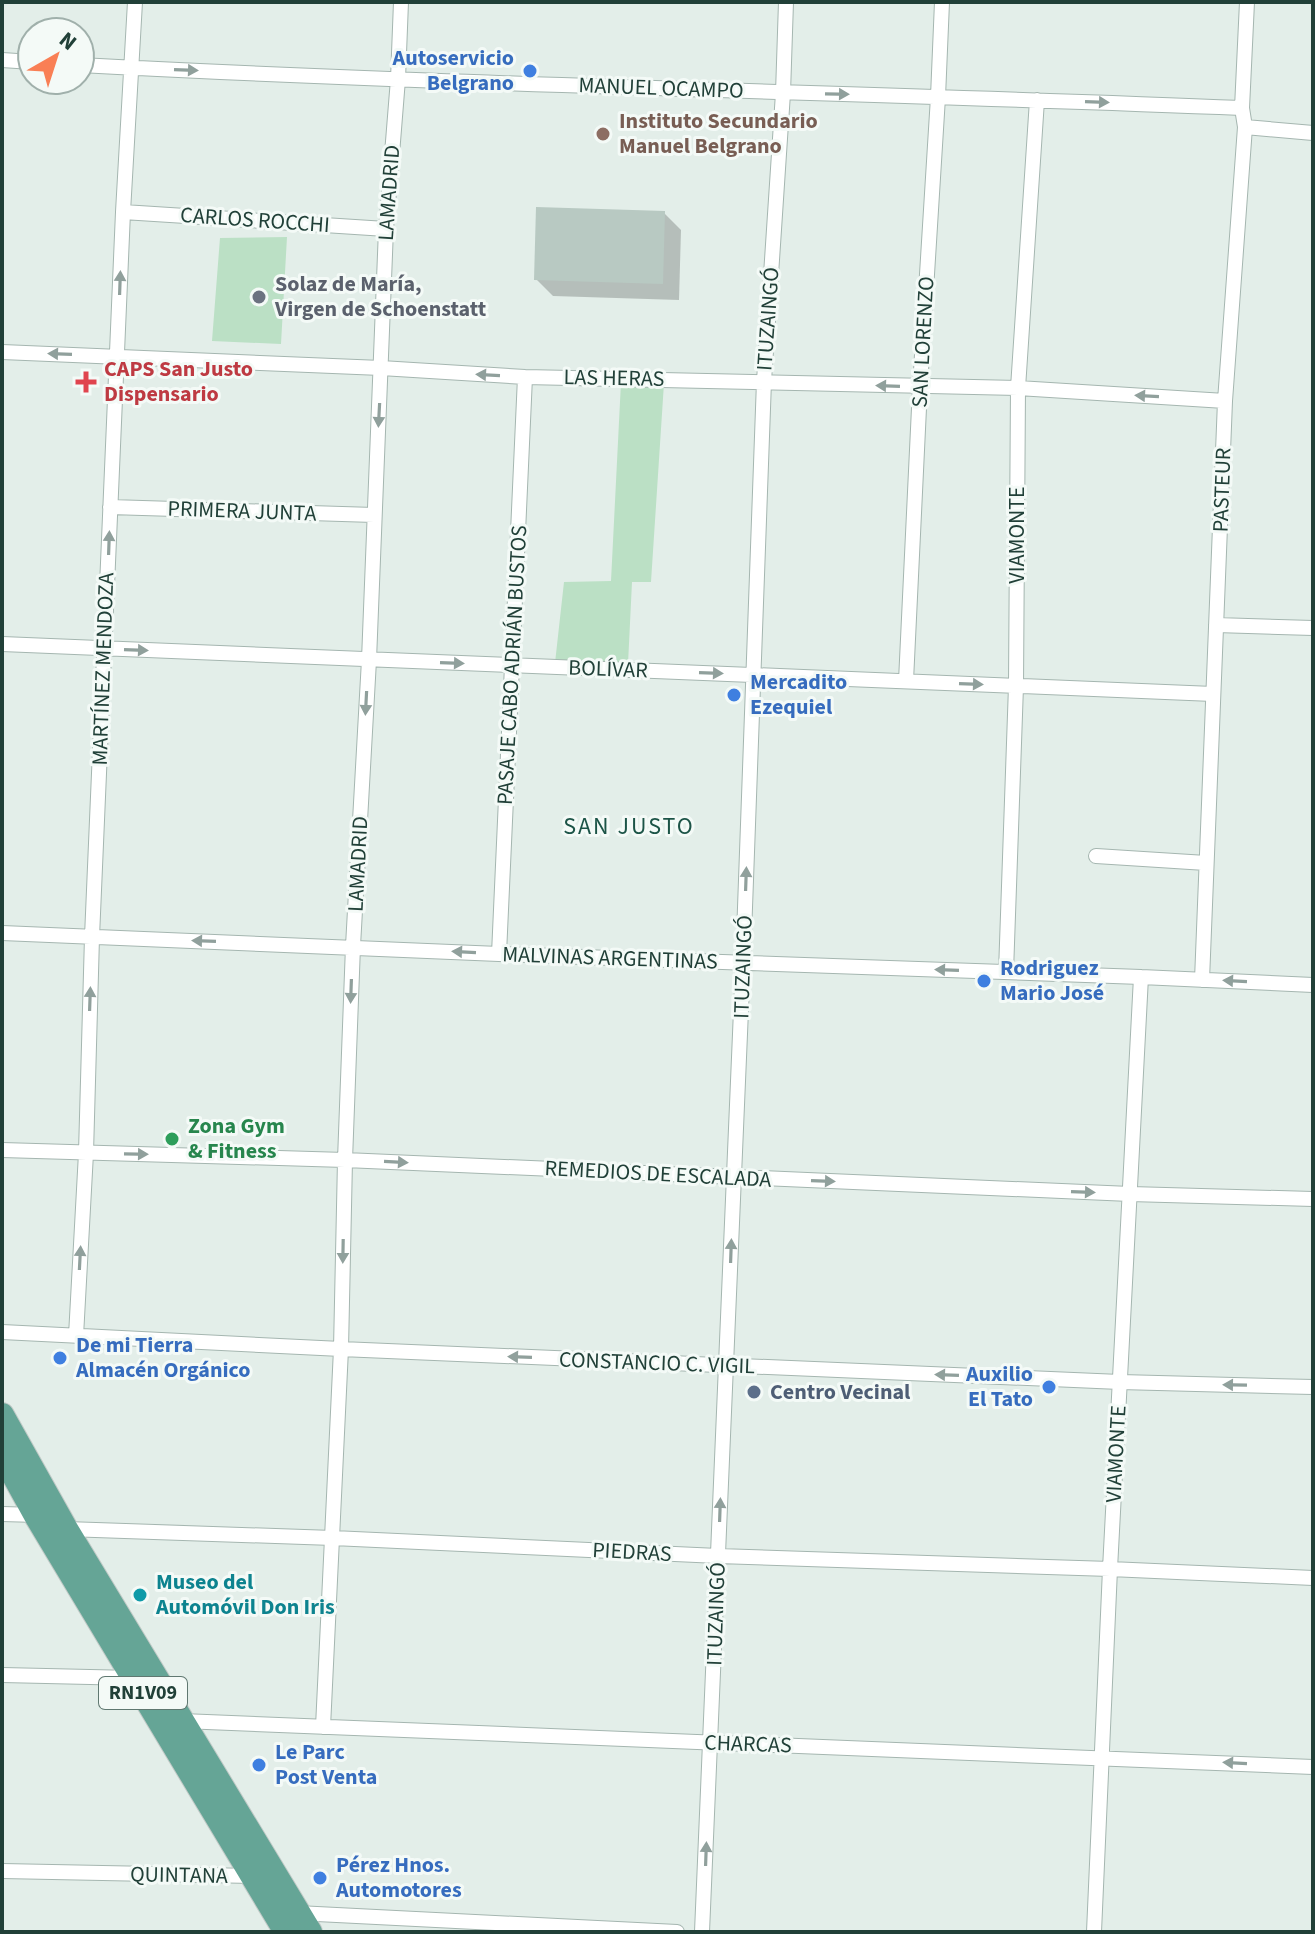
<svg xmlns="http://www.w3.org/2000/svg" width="1315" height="1934" font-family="'Source Sans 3',sans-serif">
<rect width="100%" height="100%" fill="#e3eee9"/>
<path fill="#bbe0c5" d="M 287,237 L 281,344 L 212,341 L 220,238 Z
M 621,382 L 664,383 L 651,582 L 632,582 L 628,664 L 555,663 L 564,582 L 611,581 Z"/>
<path fill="#0003" d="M 664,213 L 681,230 L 679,300 L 553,296 L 536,279 Z"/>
<path fill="#b8c9c2" d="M 536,207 L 665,211 L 663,284 L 534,280 Z"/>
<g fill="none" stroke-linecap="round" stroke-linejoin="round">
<g stroke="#a5b6b0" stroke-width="16">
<path id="street" d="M 2,60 L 32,62
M 80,65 C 467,86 855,92 1242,108
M 1245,127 L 1313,133
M 123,212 L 386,229
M 2,352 L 381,368 L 525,377 L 1018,388 L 1225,401
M 110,507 L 374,515
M 1216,625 L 1313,628
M 2,644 L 1213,694
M 906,681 L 920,387 L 938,97 L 942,2
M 1096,856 L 1206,863
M 2,933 L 499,954 L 1141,977 L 1313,985
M 499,954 L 525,377
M 1006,972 L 1016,686 L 1018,388 L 1037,100
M 1202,980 L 1225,401 L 1245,127 L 1242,108 L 1247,2
M 2,1150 L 345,1160 L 1130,1194 L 1313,1199
M 2,1332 L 341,1349 L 1120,1382 L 1313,1387
M 76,1336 L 86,1153 L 92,937 L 123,212 L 135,2
M 2,1514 L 37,1515
M 63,1527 L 66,1529 L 333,1538 L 718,1556 L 1110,1569 L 1313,1578
M 2,1675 L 134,1678
M 182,1721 L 1313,1767
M 323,1727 L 341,1349 L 345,1160 L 353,946 L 369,660 L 386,229 L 398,79 L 401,2
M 2,1871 L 253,1876 L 256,1879
M 297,1913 L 677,1932
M 702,1932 L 743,963 L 764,381 L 783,93 L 786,2
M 1094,1932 L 1110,1569 L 1141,977"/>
</g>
<g stroke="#c1cac7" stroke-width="26">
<path id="primary" d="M 2,1415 L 66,1529 L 310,1932
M 2,1454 L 35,1514 L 286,1932"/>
</g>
<use href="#street" stroke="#fff" stroke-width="14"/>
<use href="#primary" stroke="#65a596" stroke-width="24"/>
</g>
<defs><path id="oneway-solid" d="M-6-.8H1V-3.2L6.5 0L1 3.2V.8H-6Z" transform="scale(2)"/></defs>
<g fill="#90a09c">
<use href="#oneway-solid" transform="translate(186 70) rotate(2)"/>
<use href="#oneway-solid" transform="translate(837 94) rotate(1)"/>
<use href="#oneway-solid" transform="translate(1097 102) rotate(2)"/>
<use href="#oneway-solid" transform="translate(120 283) rotate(-88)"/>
<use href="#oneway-solid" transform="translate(60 354) rotate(-178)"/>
<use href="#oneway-solid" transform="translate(488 375) rotate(-177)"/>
<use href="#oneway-solid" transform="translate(888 386) rotate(-178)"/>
<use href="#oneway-solid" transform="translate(1147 396) rotate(-177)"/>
<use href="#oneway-solid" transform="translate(379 415) rotate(93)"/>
<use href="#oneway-solid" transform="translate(109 543) rotate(-88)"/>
<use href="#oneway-solid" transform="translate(136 650) rotate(2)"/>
<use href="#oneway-solid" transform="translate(452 663) rotate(2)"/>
<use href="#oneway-solid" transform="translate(711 673) rotate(2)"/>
<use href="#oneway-solid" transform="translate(971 684) rotate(2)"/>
<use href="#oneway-solid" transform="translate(366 703) rotate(93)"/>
<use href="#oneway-solid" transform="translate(746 879) rotate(-88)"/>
<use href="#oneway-solid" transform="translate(204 941) rotate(-178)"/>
<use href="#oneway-solid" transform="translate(464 952) rotate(-177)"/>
<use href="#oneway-solid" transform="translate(947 970) rotate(-178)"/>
<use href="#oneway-solid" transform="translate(1235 981) rotate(-177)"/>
<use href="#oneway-solid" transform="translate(351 991) rotate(92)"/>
<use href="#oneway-solid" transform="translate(90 999) rotate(-88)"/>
<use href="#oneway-solid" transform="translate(136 1154) rotate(1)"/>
<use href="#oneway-solid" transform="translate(396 1162) rotate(3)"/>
<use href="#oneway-solid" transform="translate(823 1181) rotate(2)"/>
<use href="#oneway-solid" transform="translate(1083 1192) rotate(2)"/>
<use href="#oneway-solid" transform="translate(343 1251) rotate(91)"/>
<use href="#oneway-solid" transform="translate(731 1251) rotate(-88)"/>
<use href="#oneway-solid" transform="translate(80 1258) rotate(-87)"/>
<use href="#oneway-solid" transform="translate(520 1357) rotate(-178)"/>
<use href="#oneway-solid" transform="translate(947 1375) rotate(-178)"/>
<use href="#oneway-solid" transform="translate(1235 1385) rotate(-179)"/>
<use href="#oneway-solid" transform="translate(720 1510) rotate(-88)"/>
<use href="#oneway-solid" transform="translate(1235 1763) rotate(-177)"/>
<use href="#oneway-solid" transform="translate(706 1854) rotate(-88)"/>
</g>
<g fill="#3f7fe0" stroke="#f4faf7" stroke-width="3">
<circle cx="530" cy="71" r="8"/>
<circle cx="734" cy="695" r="8"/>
<circle cx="984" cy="981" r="8"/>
<circle cx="60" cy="1358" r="8"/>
<circle cx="1049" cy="1387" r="8"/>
<circle cx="259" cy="1765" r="8"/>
<circle cx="320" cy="1878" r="8"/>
</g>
<circle fill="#8d6e63" stroke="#f4faf7" stroke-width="3" cx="603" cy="134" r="8"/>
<circle fill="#6b7280" stroke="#f4faf7" stroke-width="3" cx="259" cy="297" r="8"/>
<path fill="#e0444e" stroke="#f4faf7" stroke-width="3" d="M82 370h8v8h8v8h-8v8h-8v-8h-8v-8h8z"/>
<circle fill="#2e9e5b" stroke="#f4faf7" stroke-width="3" cx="172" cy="1139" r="8"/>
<circle fill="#5c6f8a" stroke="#f4faf7" stroke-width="3" cx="754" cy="1392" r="8"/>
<circle fill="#0f9aa8" stroke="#f4faf7" stroke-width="3" cx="140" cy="1595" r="8"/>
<g text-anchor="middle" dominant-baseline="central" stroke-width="6" stroke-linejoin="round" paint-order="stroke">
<rect fill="#f4faf7" stroke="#607871" stroke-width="2" x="99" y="1677" width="88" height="32" rx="6"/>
<g font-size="20" font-weight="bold" fill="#214038">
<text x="143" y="1693">RN1V09</text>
</g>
<g font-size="22" font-weight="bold" fill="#366cbe" stroke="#f4faf7" text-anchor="start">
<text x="514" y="58" text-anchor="end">Autoservicio<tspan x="514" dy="25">Belgrano</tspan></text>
<text x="750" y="682">Mercadito<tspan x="750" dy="25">Ezequiel</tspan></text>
<text x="1000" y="968">Rodriguez<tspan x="1000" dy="25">Mario José</tspan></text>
<text x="76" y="1345">De mi Tierra<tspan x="76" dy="25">Almacén Orgánico</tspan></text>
<text x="1033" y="1374" text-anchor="end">Auxilio<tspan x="1033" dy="25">El Tato</tspan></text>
<text x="275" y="1752">Le Parc<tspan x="275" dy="25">Post Venta</tspan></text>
<text x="336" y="1865">Pérez Hnos.<tspan x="336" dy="25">Automotores</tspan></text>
</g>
<g font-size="22" fill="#214038" stroke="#f4faf7">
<text transform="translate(661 88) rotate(2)">MANUEL OCAMPO</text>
<text transform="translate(389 193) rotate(-86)">LAMADRID</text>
<text transform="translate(255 220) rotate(4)">CARLOS ROCCHI</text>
<text transform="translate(768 319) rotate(-86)">ITUZAINGÓ</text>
<text transform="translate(923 342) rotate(-87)">SAN LORENZO</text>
<text transform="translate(614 378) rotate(1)">LAS HERAS</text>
<text transform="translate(1222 490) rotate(-88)">PASTEUR</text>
<text transform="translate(242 511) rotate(2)">PRIMERA JUNTA</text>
<text transform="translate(1017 535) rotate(-90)">VIAMONTE</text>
<text transform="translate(512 665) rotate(-87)">PASAJE CABO ADRIÁN BUSTOS</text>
<text transform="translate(103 669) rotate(-88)">MARTÍNEZ MENDOZA</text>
<text transform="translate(608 669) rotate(2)">BOLÍVAR</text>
<text transform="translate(358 864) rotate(-87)">LAMADRID</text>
<text transform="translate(610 958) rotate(2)">MALVINAS ARGENTINAS</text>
<text transform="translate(743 967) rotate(-88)">ITUZAINGÓ</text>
<text transform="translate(658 1174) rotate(3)">REMEDIOS DE ESCALADA</text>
<text transform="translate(657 1363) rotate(2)">CONSTANCIO C. VIGIL</text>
<text transform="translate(1116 1454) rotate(-87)">VIAMONTE</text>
<text transform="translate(632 1552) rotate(3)">PIEDRAS</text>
<text transform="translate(716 1614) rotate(-88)">ITUZAINGÓ</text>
<text transform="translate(748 1744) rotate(2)">CHARCAS</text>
<text transform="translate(179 1875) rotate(1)">QUINTANA</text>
</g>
<g font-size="22" font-weight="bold" fill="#785e54" stroke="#f4faf7" text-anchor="start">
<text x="619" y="121">Instituto Secundario<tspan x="619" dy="25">Manuel Belgrano</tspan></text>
</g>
<g font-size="22" font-weight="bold" fill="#5b616d" stroke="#f4faf7" text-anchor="start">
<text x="275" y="284">Solaz de María,<tspan x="275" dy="25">Virgen de Schoenstatt</tspan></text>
</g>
<g font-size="22" font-weight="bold" fill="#be3a42" stroke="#f4faf7" text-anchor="start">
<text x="104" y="369">CAPS San Justo<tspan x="104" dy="25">Dispensario</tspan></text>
</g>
<g font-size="22" font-weight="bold" fill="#27864d" stroke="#f4faf7" text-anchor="start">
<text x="188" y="1126">Zona Gym<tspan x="188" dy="25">&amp; Fitness</tspan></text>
</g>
<g font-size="22" font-weight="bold" fill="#4e5e75" stroke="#f4faf7" text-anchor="start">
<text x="770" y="1392">Centro Vecinal</text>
</g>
<g font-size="22" font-weight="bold" fill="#0d838f" stroke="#f4faf7" text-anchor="start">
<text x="156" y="1582">Museo del<tspan x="156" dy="25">Automóvil Don Iris</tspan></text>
</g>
<g font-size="24" letter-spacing="2" fill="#1c5447" stroke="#f4faf7">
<text x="629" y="826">SAN JUSTO</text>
</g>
</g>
<rect width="1315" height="1934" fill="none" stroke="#214038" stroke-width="8"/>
<g transform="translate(56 56) rotate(39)"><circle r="38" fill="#f4faf7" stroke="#a0b0ab" stroke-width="2"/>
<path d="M0-6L14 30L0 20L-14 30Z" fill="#f97f55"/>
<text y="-12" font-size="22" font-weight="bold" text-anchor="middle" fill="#214038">N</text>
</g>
</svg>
